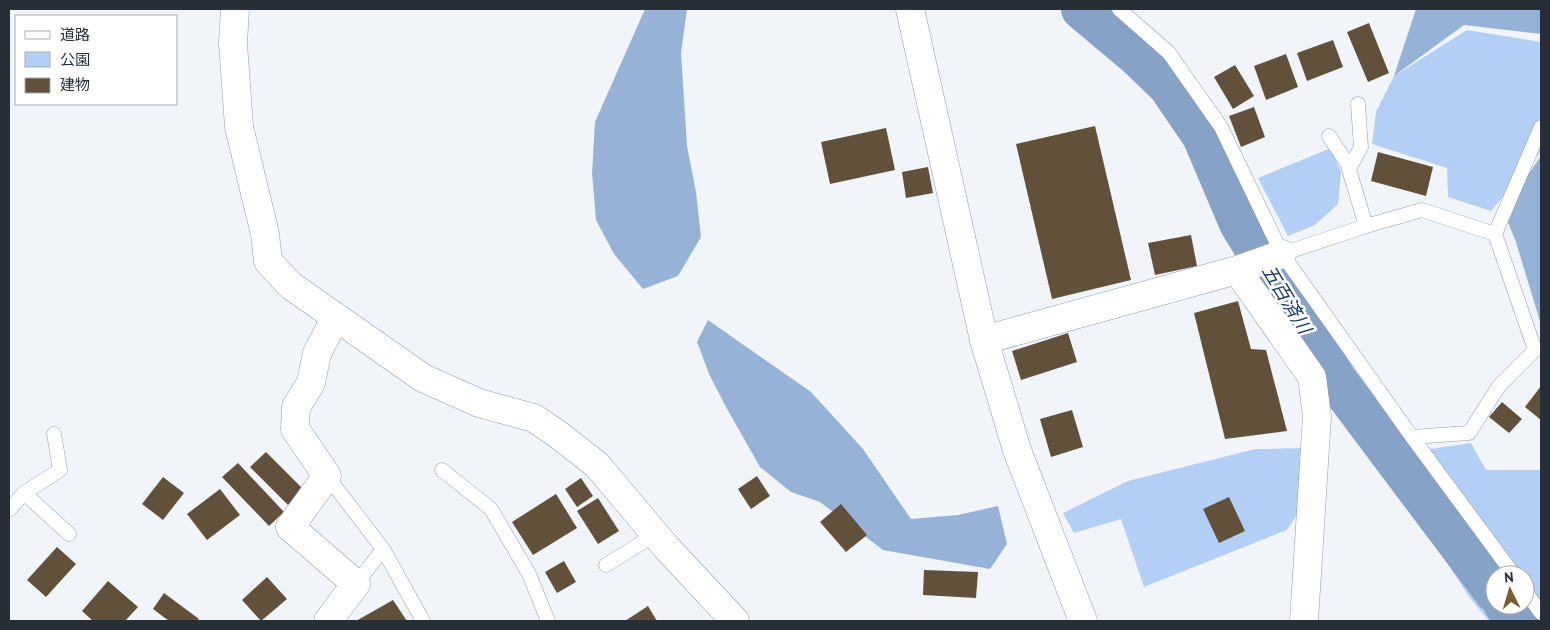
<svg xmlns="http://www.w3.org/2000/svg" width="1550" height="630" font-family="'PT Sans','Noto Sans JP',sans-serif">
<rect width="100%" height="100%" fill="#f1f5fa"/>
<path fill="#b4cff5" d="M 1063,9 L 1114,9 L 1159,44 L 1205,105 L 1250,204 L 1348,353 L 1485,529 L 1430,449 L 1471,443 L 1486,470 L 1541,470 L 1541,610 L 1525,587 L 1525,575 L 1495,575 L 1495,605 L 1525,605 L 1525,590 L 1541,615 L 1541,621 L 1489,621 L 1470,598 L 1259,276 L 1190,139 L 1146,78 Z
M 1467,30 L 1541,42 L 1541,151 L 1491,211 L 1448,197 L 1447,168 L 1372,144 L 1376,112 L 1394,76 Z
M 1331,148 L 1341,172 L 1338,204 L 1315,225 L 1288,236 L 1258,178 Z
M 1305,448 L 1299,512 L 1287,530 L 1144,587 L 1121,519 L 1074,533 L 1063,513 L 1128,481 L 1255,449 Z"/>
<path fill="#97b2d7" d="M 645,9 L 687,9 L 681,53 L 687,146 L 696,192 L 701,237 L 678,276 L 643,289 L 614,254 L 596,220 L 592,173 L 595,122 Z
M 1416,9 L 1541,9 L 1541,34 L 1464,25 L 1394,76 Z
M 1541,156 L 1541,325 L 1516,242 L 1503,210 Z
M 708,320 L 811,392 L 863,449 L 911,519 L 958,515 L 998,506 L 1007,544 L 990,569 L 883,550 L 820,502 L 791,492 L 760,467 L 726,407 L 710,376 L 697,342 Z"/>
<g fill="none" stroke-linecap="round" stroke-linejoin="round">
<path stroke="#87a2c7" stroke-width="42" d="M 1082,9 L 1138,56 L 1169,86 L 1203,136 L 1240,223 L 1335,379 L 1495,592
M 1505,605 L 1517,621"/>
</g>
<path fill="#61513b" d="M 1369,23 L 1389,73 L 1368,82 L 1347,32 Z
M 1333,40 L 1343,67 L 1307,81 L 1297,53 Z
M 1286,54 L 1298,87 L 1266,100 L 1254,66 Z
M 1235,65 L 1254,96 L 1233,109 L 1214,77 Z
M 1254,107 L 1265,137 L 1241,147 L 1229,116 Z
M 1095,126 L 1131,280 L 1052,299 L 1016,144 Z
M 886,128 L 895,170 L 830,184 L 821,142 Z
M 1378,152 L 1433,167 L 1426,196 L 1371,181 Z
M 928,167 L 933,193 L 906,198 L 902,172 Z
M 1191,235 L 1197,266 L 1155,275 L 1148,243 Z
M 1238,301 L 1251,349 L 1266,350 L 1287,431 L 1225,439 L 1194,313 Z
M 1068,333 L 1077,362 L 1021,380 L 1012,351 Z
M 1541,386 L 1541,420 L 1525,407 Z
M 1502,402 L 1522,419 L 1509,433 L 1489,417 Z
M 1072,410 L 1083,447 L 1051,457 L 1040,419 Z
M 266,452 L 303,489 L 288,505 L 250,467 Z
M 238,463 L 284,512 L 269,526 L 222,477 Z
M 757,476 L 770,496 L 751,509 L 738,489 Z
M 163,477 L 184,493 L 163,520 L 142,504 Z
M 581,478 L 593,496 L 577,507 L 565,489 Z
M 220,489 L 240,515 L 207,540 L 187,514 Z
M 556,494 L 577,528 L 533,555 L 512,522 Z
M 1229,497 L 1245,531 L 1219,543 L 1203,509 Z
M 598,498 L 619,531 L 598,544 L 577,511 Z
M 841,504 L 867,535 L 846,552 L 820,522 Z
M 57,547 L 76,564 L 46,597 L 27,580 Z
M 564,561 L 576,582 L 557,593 L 545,572 Z
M 924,570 L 978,572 L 976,598 L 923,595 Z
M 267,577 L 287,599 L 261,621 L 242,600 Z
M 108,581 L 138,607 L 125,621 L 93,621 L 82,611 Z
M 164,593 L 199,619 L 197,621 L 169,621 L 153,609 Z
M 393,600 L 407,621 L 356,621 Z
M 648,606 L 657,621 L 625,621 Z"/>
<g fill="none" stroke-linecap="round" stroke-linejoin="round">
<g stroke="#8b9cb3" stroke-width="15">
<path id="lane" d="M 1119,9 L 1169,53 L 1221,127 L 1282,254 L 1412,437 L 1514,575
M 1329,136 L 1347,163 L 1366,226
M 1349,169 L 1361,147 L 1358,104
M 1495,234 L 1541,127
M 1282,254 L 1366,226 L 1422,210 L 1495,234 L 1535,350 L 1499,386 L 1469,433 L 1412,437
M 442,470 L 491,509 L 529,574 L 548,621
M 327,476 L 383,549 L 423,621
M 24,493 L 69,534
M 9,510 L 24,493 L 60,470 L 54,434
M 606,565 L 656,534
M 356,584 L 383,549
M 1525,591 L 1541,613"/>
</g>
<g stroke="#8b9cb3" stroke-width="29">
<path id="street" d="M 235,9 L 233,43 L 239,127 L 265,234 L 268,261 L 290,285 L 423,378 L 479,403 L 534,418 L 560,436 L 597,465 L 666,547 L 735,621
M 1237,270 L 1312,377 L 1317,416 L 1304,621
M 984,340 L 1237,270 L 1282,254
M 328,621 L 356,584 L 290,527 L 327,476 L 295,429 L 296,407 L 311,383 L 317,353 L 336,317"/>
</g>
<g stroke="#8b9cb3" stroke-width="29">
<path id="secondary" d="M 910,9 L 984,340 L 1017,450 L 1083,621"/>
</g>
<use href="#lane" stroke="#fff" stroke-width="14"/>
<use href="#street" stroke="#fff" stroke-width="28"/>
<use href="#secondary" stroke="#fff" stroke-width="28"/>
</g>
<g text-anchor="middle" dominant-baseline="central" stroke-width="5" stroke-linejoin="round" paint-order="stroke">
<g font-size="19" font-style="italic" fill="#193e6d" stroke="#fff">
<text transform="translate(1287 299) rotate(59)">五百済川</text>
</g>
</g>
<rect width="1550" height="630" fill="none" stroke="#272e37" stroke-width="20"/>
<rect x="15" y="15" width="162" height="90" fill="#ffffff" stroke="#a9abaf"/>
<rect x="25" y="31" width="25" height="8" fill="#ffffff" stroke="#a9abaf"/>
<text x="60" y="40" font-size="15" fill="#272e37">道路</text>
<rect x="25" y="52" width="25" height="15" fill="#b4cff5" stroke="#a9abaf"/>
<text x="60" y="65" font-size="15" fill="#272e37">公園</text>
<rect x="25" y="78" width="25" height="15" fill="#61513b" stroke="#a9abaf"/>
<text x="60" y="90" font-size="15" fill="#272e37">建物</text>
<g transform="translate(1510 590) rotate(355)"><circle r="24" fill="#ffffff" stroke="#a9abaf"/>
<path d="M0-4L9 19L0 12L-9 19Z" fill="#7a5c30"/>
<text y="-8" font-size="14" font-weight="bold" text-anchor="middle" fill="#272e37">N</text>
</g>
</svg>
